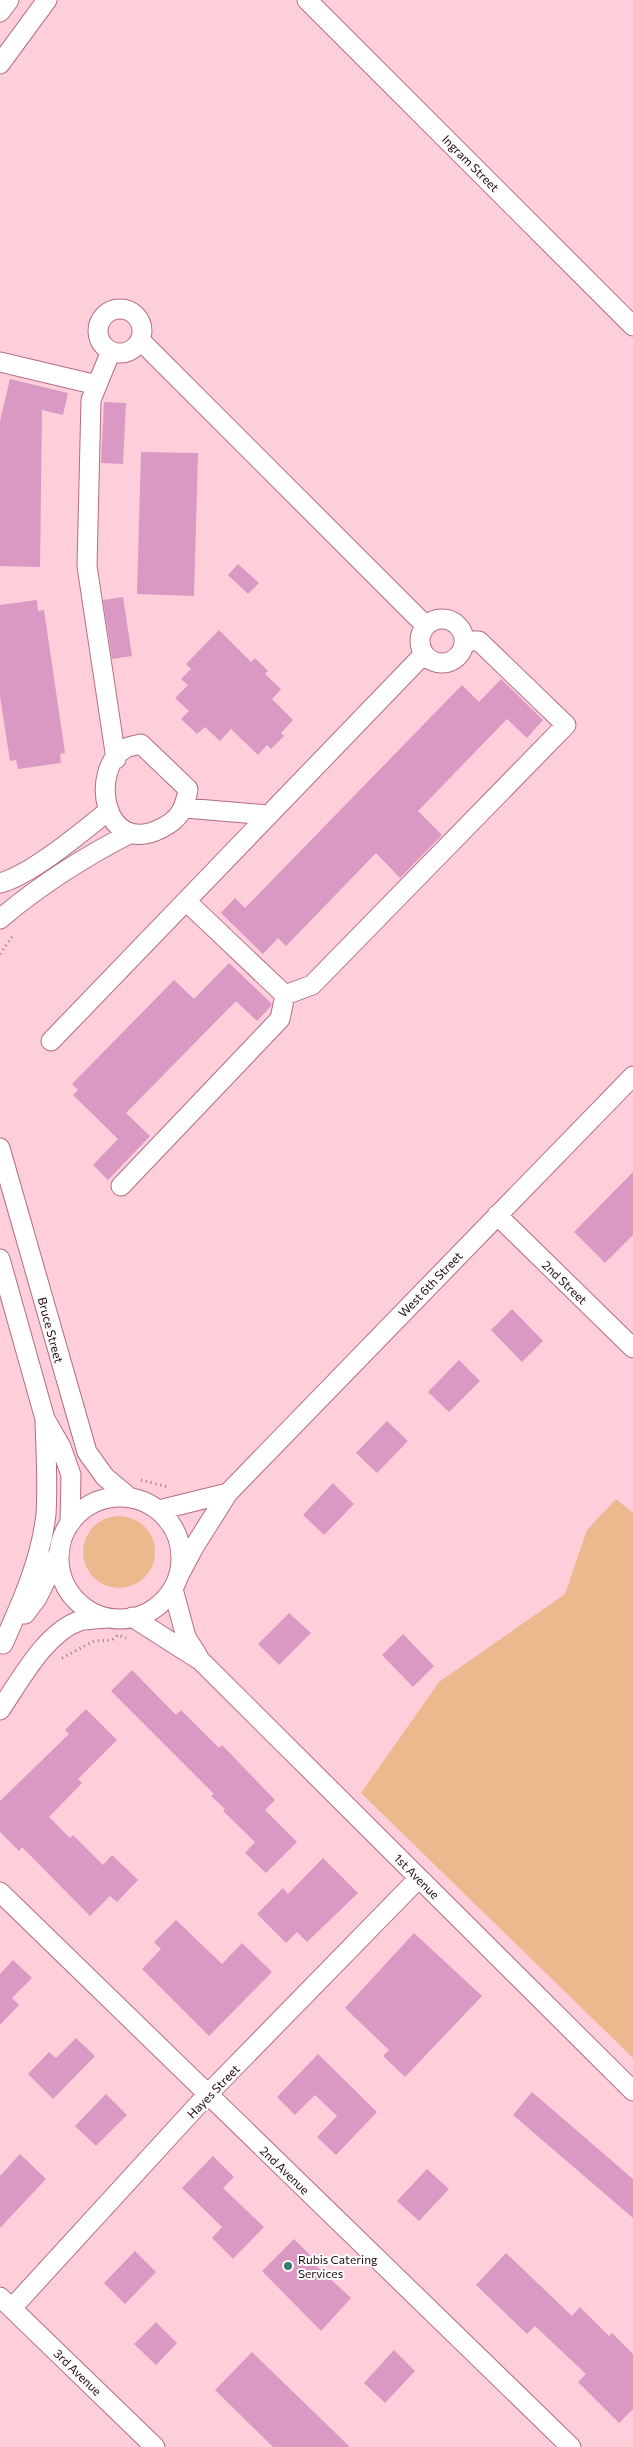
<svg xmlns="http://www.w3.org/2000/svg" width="633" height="2447" font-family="Commissioner,sans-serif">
<rect width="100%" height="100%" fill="#fecedb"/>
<path fill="#ecb98f" d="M 616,1499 L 633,1513 L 633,2058 L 361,1793 L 439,1682 L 565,1594 L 587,1530 Z
M83 1552a36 36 0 1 1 72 0a36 36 0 1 1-72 0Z"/>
<path fill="#d999c2" d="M 10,379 L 68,393 L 63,415 L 42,410 L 40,567 L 0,566 L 0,421 Z
M 104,402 L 126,403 L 123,464 L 101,463 Z
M 141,452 L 198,453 L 194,596 L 137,594 Z
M 238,564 L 259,583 L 248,594 L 228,575 Z
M 123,597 L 132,656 L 112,659 L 103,600 Z
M 37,600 L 38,611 L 44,610 L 65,753 L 60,754 L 61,763 L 18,769 L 16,760 L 10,761 L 0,696 L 0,605 Z
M 219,630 L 251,662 L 255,658 L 268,671 L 265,674 L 281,689 L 272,699 L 293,720 L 281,733 L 284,736 L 271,749 L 267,745 L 258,755 L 231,729 L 220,741 L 205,727 L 197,734 L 181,719 L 189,711 L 175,698 L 188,685 L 181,679 L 191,669 L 186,664 Z
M 501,679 L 543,720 L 527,738 L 507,719 L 418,811 L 442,835 L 400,878 L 376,853 L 286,946 L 278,938 L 263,954 L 221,913 L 235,898 L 245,908 L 462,685 L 479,702 Z
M 229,963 L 272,1004 L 271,1006 L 257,1021 L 236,1001 L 126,1113 L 150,1136 L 108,1180 L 93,1165 L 118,1139 L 73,1095 L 78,1090 L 72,1084 L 174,980 L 194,999 Z
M 633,1172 L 633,1235 L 605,1263 L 574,1232 Z
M 512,1309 L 543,1341 L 522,1362 L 491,1330 Z
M 459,1360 L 480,1381 L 449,1412 L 428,1392 Z
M 387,1421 L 408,1441 L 377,1473 L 356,1453 Z
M 333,1483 L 354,1504 L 324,1535 L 303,1515 Z
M 289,1613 L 311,1633 L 279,1665 L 258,1644 Z
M 403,1634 L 434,1666 L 413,1687 L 382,1655 Z
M 132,1670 L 176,1715 L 181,1710 L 219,1748 L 222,1745 L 275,1800 L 265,1810 L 297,1842 L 266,1873 L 245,1853 L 255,1842 L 223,1811 L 225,1809 L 211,1796 L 214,1794 L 111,1691 Z
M 86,1709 L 117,1740 L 78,1779 L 82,1783 L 49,1817 L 70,1838 L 73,1835 L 103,1865 L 112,1855 L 138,1880 L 117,1902 L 110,1896 L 90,1916 L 22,1847 L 19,1851 L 0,1832 L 0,1801 L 69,1734 L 65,1730 Z
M 323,1858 L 358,1893 L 307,1942 L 297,1932 L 286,1943 L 257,1914 L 283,1888 L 288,1894 Z
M 176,1920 L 222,1964 L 242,1943 L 272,1972 L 209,2036 L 142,1969 L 161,1949 L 154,1942 Z
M 414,1933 L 482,1996 L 405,2077 L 383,2056 L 389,2050 L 345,2008 Z
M 13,1960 L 32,1978 L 12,1998 L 19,2005 L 0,2025 L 0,1974 Z
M 76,2038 L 95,2056 L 53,2099 L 28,2074 L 49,2052 L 56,2058 Z
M 318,2054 L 377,2112 L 336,2155 L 317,2137 L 337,2116 L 315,2095 L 295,2115 L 277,2097 Z
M 532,2092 L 633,2179 L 633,2218 L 513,2115 Z
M 106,2094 L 127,2115 L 96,2146 L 75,2126 Z
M 20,2154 L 46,2179 L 0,2228 L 0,2176 Z
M 213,2156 L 234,2177 L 223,2188 L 264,2227 L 233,2259 L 212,2238 L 222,2227 L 182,2188 Z
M 427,2169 L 449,2189 L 419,2221 L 397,2201 Z
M 294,2239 L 315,2260 L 312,2262 L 351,2298 L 321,2331 L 262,2271 Z
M 135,2251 L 156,2272 L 125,2304 L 104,2283 Z
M 506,2253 L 572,2316 L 580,2307 L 609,2336 L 612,2333 L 633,2354 L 633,2409 L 619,2423 L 578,2382 L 586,2374 L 535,2326 L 527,2334 L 476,2285 Z
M 156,2322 L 177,2343 L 156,2365 L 134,2344 Z
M 394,2350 L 415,2371 L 385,2403 L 364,2383 Z
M 252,2352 L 350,2447 L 273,2447 L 215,2390 Z"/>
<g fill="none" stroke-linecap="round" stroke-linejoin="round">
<g stroke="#b46d82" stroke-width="21">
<path id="minor" d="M 307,0 L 633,326
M 0,12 L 9,0
M 0,64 L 47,0
M98 331a22 22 0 1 1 44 0a22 22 0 1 1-44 0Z
M 140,340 L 426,626
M 111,351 L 91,400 L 87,566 L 116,759
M 0,362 L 97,385
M420 641a22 22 0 1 1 44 0a22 22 0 1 1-44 0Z
M 141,744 L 188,789 C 185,808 180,819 162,828 C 102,859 89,767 126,748 C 131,746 137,745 141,744 Z
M 185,808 L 269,815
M 0,883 C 31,875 82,832 108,811
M 0,919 C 40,885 84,857 131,833
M 285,995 L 312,985 L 566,725 L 479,641 L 464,641
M 51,1041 L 424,654
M 0,1148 L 87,1452 L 105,1477 L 129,1497
M 121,1186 L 280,1019 L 285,995 L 186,901
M 497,1215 L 633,1348
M 0,1259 L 45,1419 L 61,1447 L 71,1475 L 70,1523
M59 1558a61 61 0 1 1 122 0a61 61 0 1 1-122 0Z
M 159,1510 L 228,1493
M 178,1577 L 194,1547 L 228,1493 L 633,1076
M 173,1589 L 186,1637 L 198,1656
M 25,1614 L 37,1598 L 59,1553
M 132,1617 L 201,1661 L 633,2091
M 3,1644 C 22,1602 41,1560 46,1514 C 48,1484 46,1453 45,1422
M 0,1710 C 20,1681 45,1633 79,1621 C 87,1619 98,1619 106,1618
M 0,1892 L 571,2447
M 0,2297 L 155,2447
M 12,2308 L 207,2095 L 419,1878"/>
</g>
<path stroke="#9a747f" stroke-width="3" stroke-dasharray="1 4" stroke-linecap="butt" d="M 0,954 L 14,934
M 141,1480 L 168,1487
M 62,1658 L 94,1641 L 112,1640 L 118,1635 L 126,1638"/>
<use href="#minor" stroke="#fff" stroke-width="19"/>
</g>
<circle fill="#377c71" stroke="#fefefe" stroke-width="2" cx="288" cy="2266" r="5"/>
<g text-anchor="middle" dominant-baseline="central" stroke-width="4" stroke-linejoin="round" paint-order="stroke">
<g font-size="12" fill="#240913" stroke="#fefefe">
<text transform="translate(471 163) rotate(45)">Ingram Street</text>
<text transform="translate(565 1282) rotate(44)">2nd Street</text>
<text transform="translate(430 1284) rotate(-46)">West 6th Street</text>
<text transform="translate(51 1330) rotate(75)">Bruce Street</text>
<text transform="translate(417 1876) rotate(45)">1st Avenue</text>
<text transform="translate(213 2091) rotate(-46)">Hayes Street</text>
<text transform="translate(285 2170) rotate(44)">2nd Avenue</text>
<text transform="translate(78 2372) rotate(44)">3rd Avenue</text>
</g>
<g font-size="12" fill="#240913" stroke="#fefefe" text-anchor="start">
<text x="298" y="2259">Rubis Catering<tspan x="298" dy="14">Services</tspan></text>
</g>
</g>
</svg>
